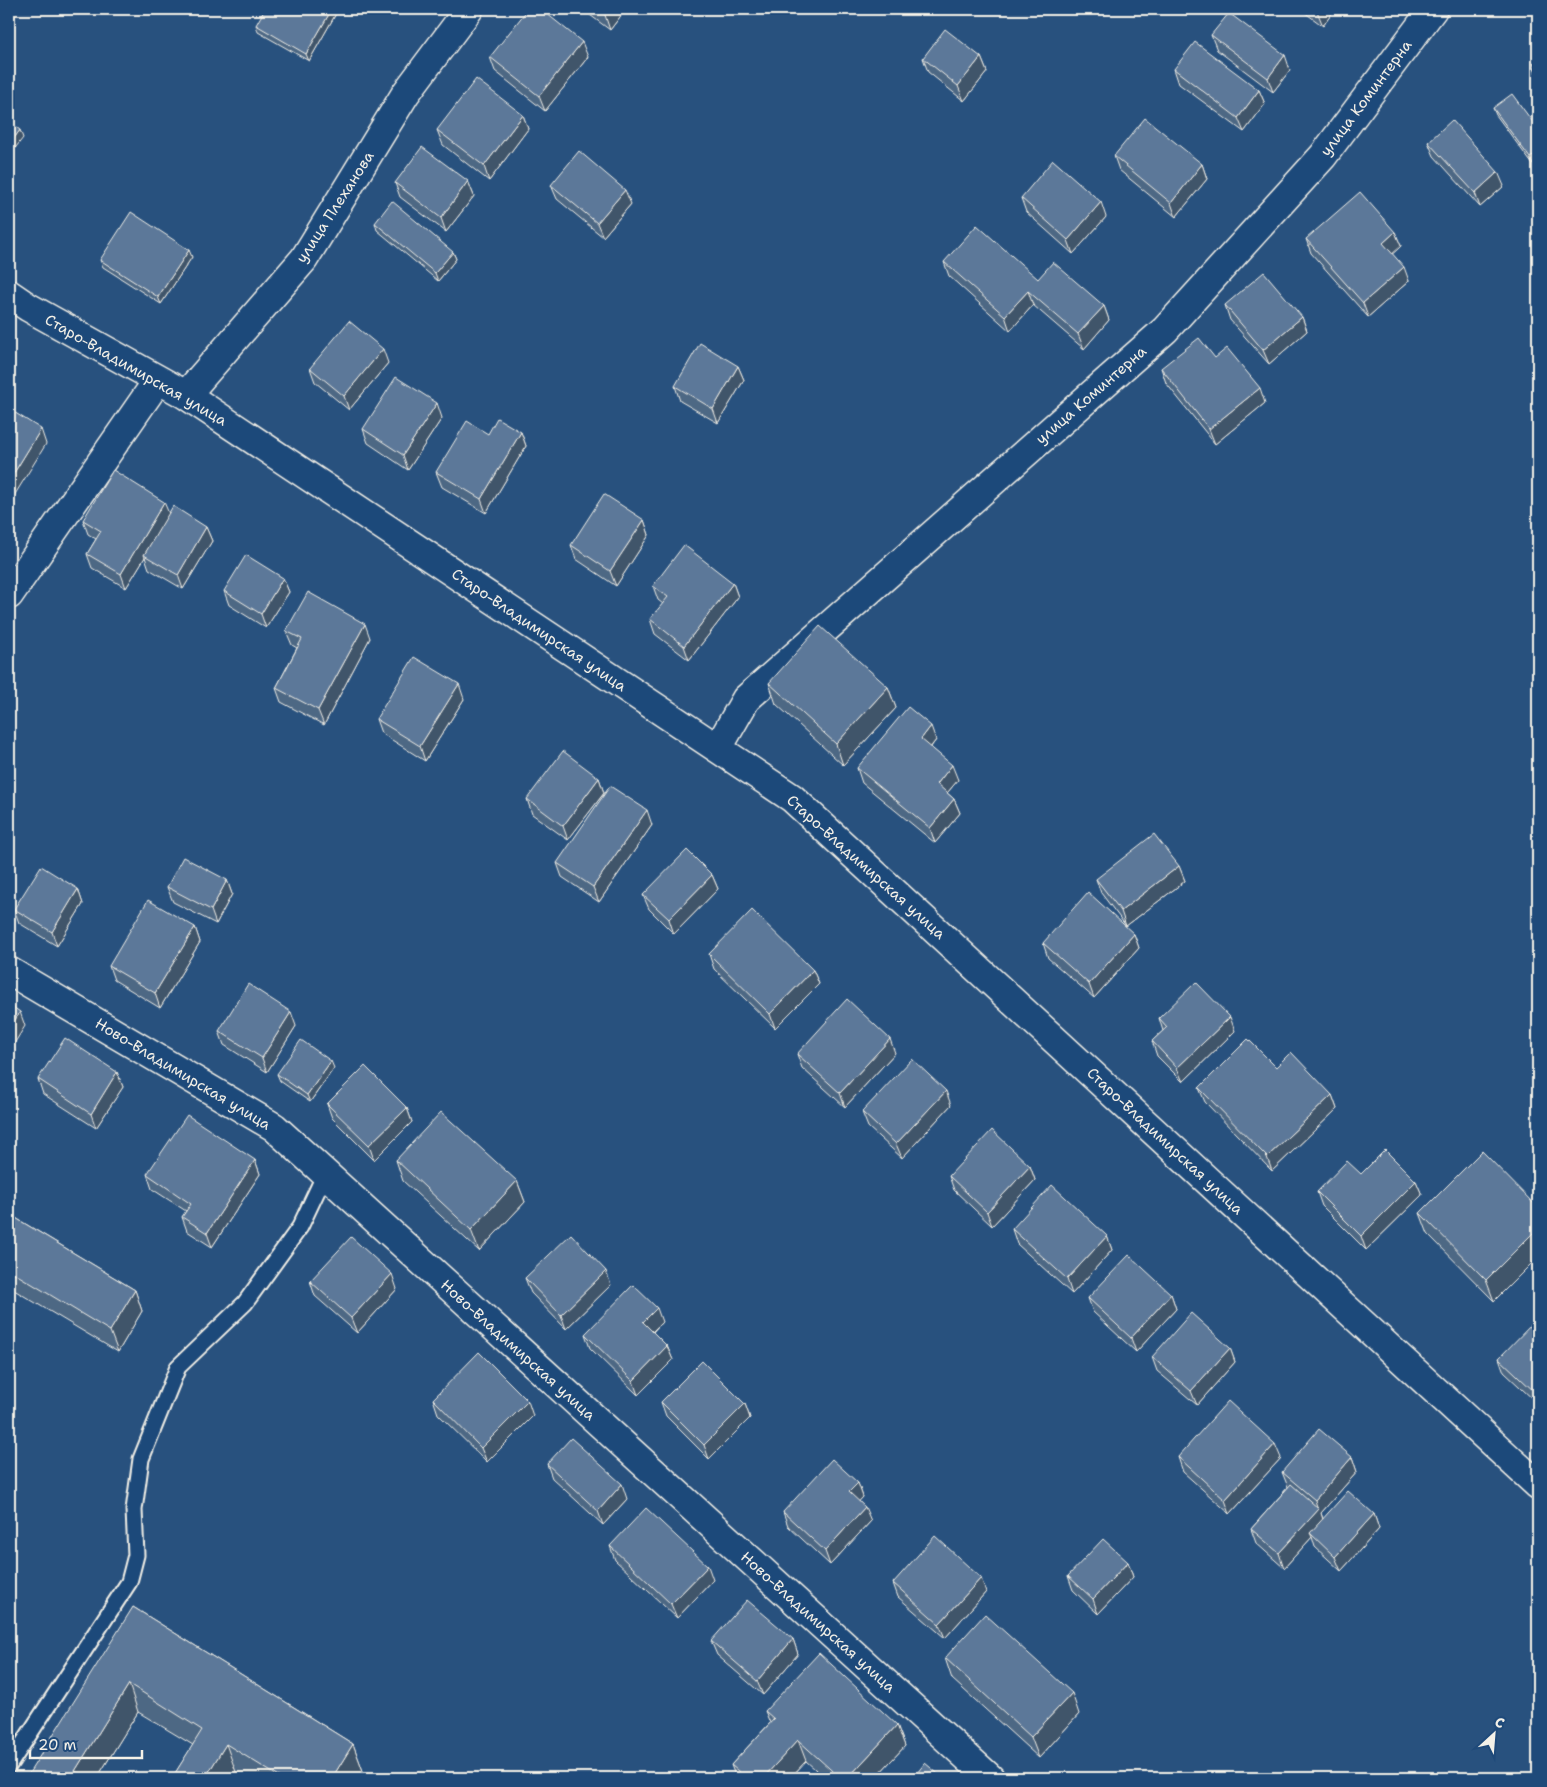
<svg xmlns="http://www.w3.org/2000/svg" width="1547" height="1787" font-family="'Shantell Sans',sans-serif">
<rect width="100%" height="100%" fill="#28517e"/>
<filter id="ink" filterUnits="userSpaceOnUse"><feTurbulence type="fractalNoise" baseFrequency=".02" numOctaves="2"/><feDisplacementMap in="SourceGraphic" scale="10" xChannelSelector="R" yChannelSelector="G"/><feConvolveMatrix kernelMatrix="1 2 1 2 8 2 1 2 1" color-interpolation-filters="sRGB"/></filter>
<g filter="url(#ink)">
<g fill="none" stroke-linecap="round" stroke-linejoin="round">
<g stroke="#f4f1e8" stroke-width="19">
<path id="service" d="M 9,1765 L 129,1582 L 136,1555 L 134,1510 L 141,1459 L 178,1367 L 245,1303 L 300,1227 L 325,1174"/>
</g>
<g stroke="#f4f1e8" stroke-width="31">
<path id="minor" d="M 9,294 L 28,307 L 186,395 L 792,798 L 1538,1485
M 186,395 L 304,259 L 406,93 L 469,9
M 9,595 L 158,380
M 718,748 L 746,699 L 1165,330 L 1323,156 L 1433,9
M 9,971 L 274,1127 L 990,1778"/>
</g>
<use href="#service" stroke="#1f4a7a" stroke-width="15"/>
<use href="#minor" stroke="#1f4a7a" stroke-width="28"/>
</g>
<path fill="#4e6784" stroke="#f4f1e8" d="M 582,9 L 626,9 L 610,30 Z
M 1300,9 L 1335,9 L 1323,26 Z
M 338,10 L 309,61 L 258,32 L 256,25 Z
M 1211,35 L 1290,70 L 1273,92 L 1217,50 Z
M 490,57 L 588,57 L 545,111 L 495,71 Z
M 981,57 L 987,72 L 964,101 L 928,72 L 923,58 Z
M 1538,60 L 1538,76 L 1535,71 L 1533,63 Z
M 1174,69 L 1259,90 L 1265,104 L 1244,132 L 1179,84 Z
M 1493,108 L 1538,129 L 1538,161 L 1533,165 L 1496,115 Z
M 523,115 L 528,129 L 489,181 L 443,145 L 437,130 Z
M 1428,142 L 1504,186 L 1480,207 L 1434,156 Z
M 1114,156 L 1202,164 L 1207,179 L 1176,217 L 1119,170 Z
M 468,181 L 474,196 L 446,232 L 400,197 L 395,183 Z
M 551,185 L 631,204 L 603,237 L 557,199 Z
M 1021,198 L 1106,217 L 1073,254 L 1026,212 Z
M 375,223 L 453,252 L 456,259 L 438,281 L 377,230 Z
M 1395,232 L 1401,246 L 1392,254 L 1409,281 L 1368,317 L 1311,253 L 1306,239 Z
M 192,257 L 161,304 L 103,267 L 100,260 Z
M 944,262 L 1038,279 L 1104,306 L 1109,320 L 1084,349 L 1033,305 L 1010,331 L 949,276 Z
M 1225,305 L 1302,317 L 1307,331 L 1269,364 L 1230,320 Z
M 1215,358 L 1265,403 L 1215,444 L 1166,383 L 1161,368 Z
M 388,363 L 349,410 L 315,382 L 310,368 Z
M 738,366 L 744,380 L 718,423 L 680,401 L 675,386 Z
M 442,418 L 408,470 L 368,443 L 363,429 Z
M 521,432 L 526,446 L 486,513 L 442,487 L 436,472 L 488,434 Z
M 169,514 L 206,527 L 212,541 L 183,589 L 149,569 L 145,557 L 126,588 L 92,568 L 87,554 L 96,539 L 88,534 L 83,520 Z
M 644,520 L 649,535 L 616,586 L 576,559 L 571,545 Z
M 283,578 L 289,592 L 266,628 L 229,605 L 224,591 Z
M 733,583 L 738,597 L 689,660 L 655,634 L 650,619 L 663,604 L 658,600 L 653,586 Z
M 286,631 L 370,638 L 324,725 L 281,702 L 276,688 L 297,648 L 292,645 Z
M 769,683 L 888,687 L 896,708 L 843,765 L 776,704 Z
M 464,699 L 425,761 L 381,733 L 376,719 Z
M 936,740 L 931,747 L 958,780 L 947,793 L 954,799 L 960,813 L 935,843 L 862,783 L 857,768 Z
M 599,778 L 604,793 L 568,840 L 532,814 L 527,799 Z
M 652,825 L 599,902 L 562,877 L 557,863 Z
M 1179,866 L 1185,881 L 1126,926 L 1101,893 L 1096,879 Z
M 712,875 L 718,889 L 674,934 L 649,909 L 643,895 Z
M 227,880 L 232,894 L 216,924 L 173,902 L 167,887 Z
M 78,889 L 83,904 L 57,946 L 19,923 L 14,909 Z
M 195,927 L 200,942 L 160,1008 L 114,980 L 109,966 Z
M 1134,934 L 1139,948 L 1094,998 L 1048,958 L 1043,943 Z
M 709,954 L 813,970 L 819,984 L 775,1028 L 714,969 Z
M 1159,1018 L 1235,1031 L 1183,1082 L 1157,1056 L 1152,1041 L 1163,1031 Z
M 296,1026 L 267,1072 L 224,1045 L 219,1031 Z
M 895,1053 L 845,1107 L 802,1068 L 797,1054 Z
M 1276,1067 L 1332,1095 L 1337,1109 L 1272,1171 L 1205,1102 L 1199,1088 Z
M 334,1068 L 310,1102 L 280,1081 L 277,1074 Z
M 117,1072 L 123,1087 L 96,1128 L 43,1094 L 38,1079 Z
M 327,1104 L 407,1108 L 412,1122 L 374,1160 L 332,1118 Z
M 951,1105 L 902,1158 L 868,1127 L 862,1112 Z
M 1482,1151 L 1494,1301 L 1428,1234 L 1420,1213 Z
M 255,1160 L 260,1174 L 212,1247 L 187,1231 L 182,1217 L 186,1211 L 152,1189 L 147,1174 Z
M 396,1160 L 517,1181 L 525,1202 L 479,1251 L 403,1181 Z
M 1030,1166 L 1035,1180 L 992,1226 L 954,1190 L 949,1176 Z
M 1361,1174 L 1416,1181 L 1422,1195 L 1366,1250 L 1322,1206 L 1317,1192 Z
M 9,1214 L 135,1290 L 142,1311 L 118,1352 L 9,1287 Z
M 1012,1229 L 1107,1236 L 1112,1250 L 1072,1294 L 1017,1244 Z
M 525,1278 L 611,1285 L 566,1329 L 531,1293 Z
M 310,1281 L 397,1289 L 357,1333 L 315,1296 Z
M 1171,1294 L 1176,1309 L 1136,1352 L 1093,1312 L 1088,1298 Z
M 662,1322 L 653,1332 L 667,1346 L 673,1360 L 638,1395 L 590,1348 L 585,1334 Z
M 1538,1324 L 1538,1404 L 1504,1372 L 1499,1358 Z
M 1230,1348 L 1235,1362 L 1197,1405 L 1157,1371 L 1152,1357 Z
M 433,1399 L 533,1416 L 487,1462 L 438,1414 Z
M 661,1402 L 745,1404 L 750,1418 L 709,1459 L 666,1416 Z
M 1178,1457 L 1281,1458 L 1230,1514 L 1183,1472 Z
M 1352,1457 L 1357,1472 L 1321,1513 L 1323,1519 L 1374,1514 L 1379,1529 L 1341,1571 L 1315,1547 L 1312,1537 L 1284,1568 L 1256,1543 L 1251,1529 L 1288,1487 L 1282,1472 Z
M 547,1464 L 627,1499 L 603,1525 L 552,1478 Z
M 858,1483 L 863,1497 L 859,1501 L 871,1521 L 830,1565 L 788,1526 L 783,1512 Z
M 610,1546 L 713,1580 L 677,1618 L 615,1560 Z
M 1128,1562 L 1133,1577 L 1098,1614 L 1073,1590 L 1068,1576 Z
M 893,1583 L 986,1592 L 945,1638 L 898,1597 Z
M 133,1607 L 353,1744 L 363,1771 L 359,1778 L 247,1778 L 236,1772 L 232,1778 L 172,1778 L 193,1745 L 138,1712 L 97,1778 Z
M 793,1639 L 798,1654 L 763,1695 L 717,1655 L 711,1641 Z
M 945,1658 L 1079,1714 L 1039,1758 L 952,1679 Z
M 765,1711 L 897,1725 L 905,1746 L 875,1778 L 825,1778 L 806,1761 L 790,1778 L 736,1778 L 731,1765 L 770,1723 Z"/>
<path fill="#40546b" stroke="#f4f1e8" d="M 332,9 L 338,9 L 338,10 L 309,61 L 306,54 Z
M 610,9 L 626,9 L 610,30 L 605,15 Z
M 1319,9 L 1335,9 L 1323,26 L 1317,11 Z
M 582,42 L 588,57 L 545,111 L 539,96 Z
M 1285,55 L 1290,70 L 1273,92 L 1268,78 Z
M 981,57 L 987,72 L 964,101 L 958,86 Z
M 1259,90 L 1265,104 L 1244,132 L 1238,118 Z
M 523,115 L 528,129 L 489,181 L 484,166 Z
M 20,130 L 23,138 L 9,156 L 9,145 Z
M 1538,152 L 1538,161 L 1533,165 L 1530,158 Z
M 1202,164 L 1207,179 L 1176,217 L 1171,203 Z
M 1498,172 L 1504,186 L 1480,207 L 1475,193 Z
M 468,181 L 474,196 L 446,232 L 441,218 Z
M 625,190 L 631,204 L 603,237 L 597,223 Z
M 1101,202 L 1106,217 L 1073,254 L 1068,240 Z
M 1395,232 L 1401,246 L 1388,258 L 1383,243 Z
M 189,250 L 192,257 L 161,304 L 158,297 Z
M 453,252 L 456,259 L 438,281 L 435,273 Z
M 1404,267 L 1409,281 L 1368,317 L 1363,303 Z
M 1028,291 L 1033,305 L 1010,331 L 1005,316 Z
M 1104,306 L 1109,320 L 1084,349 L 1078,334 Z
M 1302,317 L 1307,331 L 1269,364 L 1263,350 Z
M 383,349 L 388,363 L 349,410 L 344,396 Z
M 738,366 L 744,380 L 718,423 L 713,409 Z
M 1260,388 L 1265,403 L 1215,444 L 1209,429 Z
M 437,403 L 442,418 L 408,470 L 403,455 Z
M 41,429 L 46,444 L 9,504 L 9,481 Z
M 521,432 L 526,446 L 486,513 L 481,499 Z
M 164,502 L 170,516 L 144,555 L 145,557 L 126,588 L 121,574 Z
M 644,520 L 649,535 L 616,586 L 610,571 Z
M 206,527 L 212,541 L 183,589 L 178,575 Z
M 283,578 L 289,592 L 266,628 L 261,614 Z
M 733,583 L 738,597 L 689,660 L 684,646 Z
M 365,624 L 370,638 L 324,725 L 318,710 Z
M 459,684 L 464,699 L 425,761 L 420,746 Z
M 888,687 L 896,708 L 843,765 L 836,744 Z
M 931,726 L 936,740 L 926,753 L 921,739 Z
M 952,765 L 958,780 L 942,799 L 937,784 Z
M 599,778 L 604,793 L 568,840 L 563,826 Z
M 954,799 L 960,813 L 935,843 L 930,828 Z
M 647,810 L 652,825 L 599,902 L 593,887 Z
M 1179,866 L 1185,881 L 1126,926 L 1121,911 Z
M 712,875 L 718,889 L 674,934 L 669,919 Z
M 227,880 L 232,894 L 216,924 L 211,910 Z
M 78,889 L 83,904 L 57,946 L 52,932 Z
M 195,927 L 200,942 L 160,1008 L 155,993 Z
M 1134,934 L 1139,948 L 1094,998 L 1089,984 Z
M 813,970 L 819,984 L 775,1028 L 770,1014 Z
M 20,1012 L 25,1026 L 9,1052 L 9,1029 Z
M 291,1012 L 296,1026 L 267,1072 L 262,1058 Z
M 1230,1017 L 1235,1031 L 1183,1082 L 1177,1068 Z
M 890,1039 L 895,1053 L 845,1107 L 840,1093 Z
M 331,1061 L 334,1068 L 310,1102 L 307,1095 Z
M 117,1072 L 123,1087 L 96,1128 L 91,1114 Z
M 946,1091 L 951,1105 L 902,1158 L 896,1144 Z
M 1332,1095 L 1337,1109 L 1272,1171 L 1267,1157 Z
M 407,1108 L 412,1122 L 374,1160 L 369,1145 Z
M 255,1160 L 260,1174 L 212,1247 L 207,1233 Z
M 1030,1166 L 1035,1180 L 992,1226 L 987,1212 Z
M 517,1181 L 525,1202 L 479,1251 L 471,1230 Z
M 1416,1181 L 1422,1195 L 1366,1250 L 1361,1236 Z
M 1538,1228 L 1538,1257 L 1494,1301 L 1486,1280 Z
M 1107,1236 L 1112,1250 L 1072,1294 L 1067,1279 Z
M 606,1271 L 611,1285 L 566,1329 L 561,1315 Z
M 392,1274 L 397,1289 L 357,1333 L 351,1318 Z
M 135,1290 L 142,1311 L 118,1352 L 110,1331 Z
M 1171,1294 L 1176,1309 L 1136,1352 L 1131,1338 Z
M 657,1308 L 662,1322 L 648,1336 L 643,1322 Z
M 667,1346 L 673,1360 L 638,1395 L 633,1381 Z
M 1230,1348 L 1235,1362 L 1197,1405 L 1191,1391 Z
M 528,1401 L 533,1416 L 487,1462 L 481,1448 Z
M 745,1404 L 750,1418 L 709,1459 L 704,1445 Z
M 1275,1444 L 1281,1458 L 1230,1514 L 1225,1500 Z
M 1352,1457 L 1357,1472 L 1321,1513 L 1324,1523 L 1310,1533 L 1312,1537 L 1284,1568 L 1279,1553 L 1318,1510 L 1315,1500 Z
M 858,1483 L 863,1497 L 854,1507 L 849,1492 Z
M 622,1484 L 627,1499 L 603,1525 L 598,1511 Z
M 865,1507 L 871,1521 L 830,1565 L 825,1551 Z
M 1374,1514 L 1379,1529 L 1341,1571 L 1335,1557 Z
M 1128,1562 L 1133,1577 L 1098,1614 L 1093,1599 Z
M 708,1566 L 713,1580 L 677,1618 L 671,1604 Z
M 981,1578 L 986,1592 L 945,1638 L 939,1624 Z
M 793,1639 L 798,1654 L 763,1695 L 757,1681 Z
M 129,1684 L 138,1712 L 97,1778 L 78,1778 L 75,1771 Z
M 1072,1693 L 1079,1714 L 1039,1758 L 1031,1737 Z
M 897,1725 L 905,1746 L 875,1778 L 848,1778 Z
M 798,1740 L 806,1761 L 790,1778 L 763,1778 Z
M 226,1744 L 236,1772 L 232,1778 L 205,1778 Z
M 353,1744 L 363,1771 L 359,1778 L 332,1778 Z"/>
<path fill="#5b7899" stroke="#f4f1e8" d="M 265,9 L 332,9 L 306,54 L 256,25 Z
M 528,9 L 541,9 L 582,42 L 539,96 L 490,57 Z
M 596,9 L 610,9 L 605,15 Z
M 1229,13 L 1285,55 L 1268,78 L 1211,35 Z
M 945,29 L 981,57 L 958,86 L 923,58 Z
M 1195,42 L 1259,90 L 1238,118 L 1174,69 Z
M 1538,60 L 1538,73 L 1533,63 Z
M 476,79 L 523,115 L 484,166 L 437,130 Z
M 1512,94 L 1538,129 L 1538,152 L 1530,158 L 1493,108 Z
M 1145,118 L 1202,164 L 1171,203 L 1114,156 Z
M 1452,120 L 1498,172 L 1475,193 L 1428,142 Z
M 9,122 L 20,130 L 9,145 Z
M 422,147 L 468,181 L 441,218 L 395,183 Z
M 579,151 L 625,190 L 597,223 L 551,185 Z
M 1053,160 L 1101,202 L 1068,240 L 1021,198 Z
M 1360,192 L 1395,232 L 1383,243 L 1404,267 L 1363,303 L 1306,239 Z
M 392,201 L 453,252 L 435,273 L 375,223 Z
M 131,212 L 189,250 L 158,297 L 100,260 Z
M 977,225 L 1038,279 L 1053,262 L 1104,306 L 1078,334 L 1028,291 L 1005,316 L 944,262 Z
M 1264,272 L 1302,317 L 1263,350 L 1225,305 Z
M 349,321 L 383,349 L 344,396 L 310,368 Z
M 1199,338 L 1215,358 L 1227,348 L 1260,388 L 1209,429 L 1161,368 Z
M 700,343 L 738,366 L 713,409 L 675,386 Z
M 396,377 L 437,403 L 403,455 L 363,429 Z
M 9,409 L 41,429 L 9,481 Z
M 497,418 L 521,432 L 481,499 L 436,472 L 467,421 L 488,434 Z
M 113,470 L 164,502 L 121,574 L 87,554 L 101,531 L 83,520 Z
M 604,494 L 644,520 L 610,571 L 571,545 Z
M 173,506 L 206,527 L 178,575 L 144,555 Z
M 684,545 L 733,583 L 684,646 L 650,619 L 668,597 L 653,586 Z
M 246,555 L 283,578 L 261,614 L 224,591 Z
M 308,592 L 365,624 L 318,710 L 276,688 L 302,639 L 286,631 Z
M 820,626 L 888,687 L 836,744 L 769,683 Z
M 414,657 L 459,684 L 420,746 L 376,719 Z
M 908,707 L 931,726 L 921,739 L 952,765 L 937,784 L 954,799 L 930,828 L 857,768 Z
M 563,751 L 599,778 L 563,826 L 527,799 Z
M 610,786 L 647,810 L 593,887 L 557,863 Z
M 1154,834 L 1179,866 L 1121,911 L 1096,879 Z
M 687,850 L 712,875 L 669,919 L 643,895 Z
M 183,857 L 227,880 L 211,910 L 167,887 Z
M 41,866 L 78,889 L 52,932 L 14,909 Z
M 1088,892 L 1134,934 L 1089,984 L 1043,943 Z
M 148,900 L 195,927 L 155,993 L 109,966 Z
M 752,910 L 813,970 L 770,1014 L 709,954 Z
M 1196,982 L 1230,1017 L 1177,1068 L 1152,1041 L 1167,1027 L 1159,1018 Z
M 248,984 L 291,1012 L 262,1058 L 219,1031 Z
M 847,999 L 890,1039 L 840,1093 L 797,1054 Z
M 9,1004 L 20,1012 L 9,1029 Z
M 65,1038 L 117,1072 L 91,1114 L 38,1079 Z
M 1248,1039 L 1276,1067 L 1291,1052 L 1332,1095 L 1267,1157 L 1199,1088 Z
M 301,1040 L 331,1061 L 307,1095 L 277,1074 Z
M 912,1059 L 946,1091 L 896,1144 L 862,1112 Z
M 365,1066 L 407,1108 L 369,1145 L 327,1104 Z
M 441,1112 L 517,1181 L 471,1230 L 396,1160 Z
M 187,1115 L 255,1160 L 207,1233 L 182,1217 L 191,1204 L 147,1174 Z
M 992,1130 L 1030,1166 L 987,1212 L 949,1176 Z
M 1385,1150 L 1416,1181 L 1361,1236 L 1317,1192 L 1347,1161 L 1361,1174 Z
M 1482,1151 L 1538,1208 L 1538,1228 L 1486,1280 L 1420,1213 Z
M 1052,1185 L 1107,1236 L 1067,1279 L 1012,1229 Z
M 9,1214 L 135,1290 L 110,1331 L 9,1270 Z
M 571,1234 L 606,1271 L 561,1315 L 525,1278 Z
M 351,1237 L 392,1274 L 351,1318 L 310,1281 Z
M 1129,1255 L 1171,1294 L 1131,1338 L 1088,1298 Z
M 633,1285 L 657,1308 L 643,1322 L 667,1346 L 633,1381 L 585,1334 Z
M 1191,1313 L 1230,1348 L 1191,1391 L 1152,1357 Z
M 1535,1321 L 1538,1324 L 1538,1395 L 1499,1358 Z
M 479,1352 L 528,1401 L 481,1448 L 433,1399 Z
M 702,1361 L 745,1404 L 704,1445 L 661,1402 Z
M 1228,1401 L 1275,1444 L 1225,1500 L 1178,1457 Z
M 1319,1429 L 1352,1457 L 1315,1500 L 1282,1472 Z
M 571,1438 L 622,1484 L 598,1511 L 547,1464 Z
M 832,1459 L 858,1483 L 849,1492 L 865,1507 L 825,1551 L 783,1512 Z
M 1291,1484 L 1319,1509 L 1279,1553 L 1251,1529 Z
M 1348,1491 L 1374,1514 L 1335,1557 L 1310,1533 Z
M 646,1508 L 708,1566 L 671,1604 L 610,1546 Z
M 935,1536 L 981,1578 L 939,1624 L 893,1583 Z
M 1103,1539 L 1128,1562 L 1093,1599 L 1068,1576 Z
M 747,1600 L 793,1639 L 757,1681 L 711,1641 Z
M 133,1607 L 353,1744 L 332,1778 L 281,1778 L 226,1744 L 205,1778 L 172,1778 L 202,1730 L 129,1684 L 75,1771 L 87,1778 L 26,1778 Z
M 985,1614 L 1072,1693 L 1031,1737 L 945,1658 Z
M 819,1653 L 897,1725 L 848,1778 L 840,1778 L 798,1740 L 763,1778 L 746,1778 L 731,1765 L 774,1719 L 765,1711 Z
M 925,1763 L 943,1778 L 913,1778 Z"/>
</g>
<g text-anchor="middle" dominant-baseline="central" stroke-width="4" stroke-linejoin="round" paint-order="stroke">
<g font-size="15" fill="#f4f1e8" stroke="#1f4a7a">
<text transform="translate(1366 98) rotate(-53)">улица Коминтерна</text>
<text transform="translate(335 207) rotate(-57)">улица Плеханова</text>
<text transform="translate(136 370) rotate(30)">Старо-Владимирская улица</text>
<text transform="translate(1091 395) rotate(-41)">улица Коминтерна</text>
<text transform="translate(539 630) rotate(34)">Старо-Владимирская улица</text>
<text transform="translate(866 867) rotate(42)">Старо-Владимирская улица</text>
<text transform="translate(183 1074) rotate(31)">Ново-Владимирская улица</text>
<text transform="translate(1165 1141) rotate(43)">Старо-Владимирская улица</text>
<text transform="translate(518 1350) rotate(42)">Ново-Владимирская улица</text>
<text transform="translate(818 1622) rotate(42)">Ново-Владимирская улица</text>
</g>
</g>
<rect width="1547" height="1787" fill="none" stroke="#1f4a7a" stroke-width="30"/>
<rect x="15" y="15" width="1517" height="1757" fill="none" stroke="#f4f1e8" stroke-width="2" filter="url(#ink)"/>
<g transform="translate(1494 1734) rotate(26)" stroke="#1f4a7a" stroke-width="4" paint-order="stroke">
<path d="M0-4L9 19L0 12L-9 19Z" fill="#f4f1e8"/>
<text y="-8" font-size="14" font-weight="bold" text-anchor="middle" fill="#f4f1e8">С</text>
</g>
<path d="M30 1750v8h112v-8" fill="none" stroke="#f4f1e8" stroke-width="2.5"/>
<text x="38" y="1750" font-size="15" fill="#f4f1e8" stroke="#1f4a7a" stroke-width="4" paint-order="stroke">20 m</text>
</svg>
